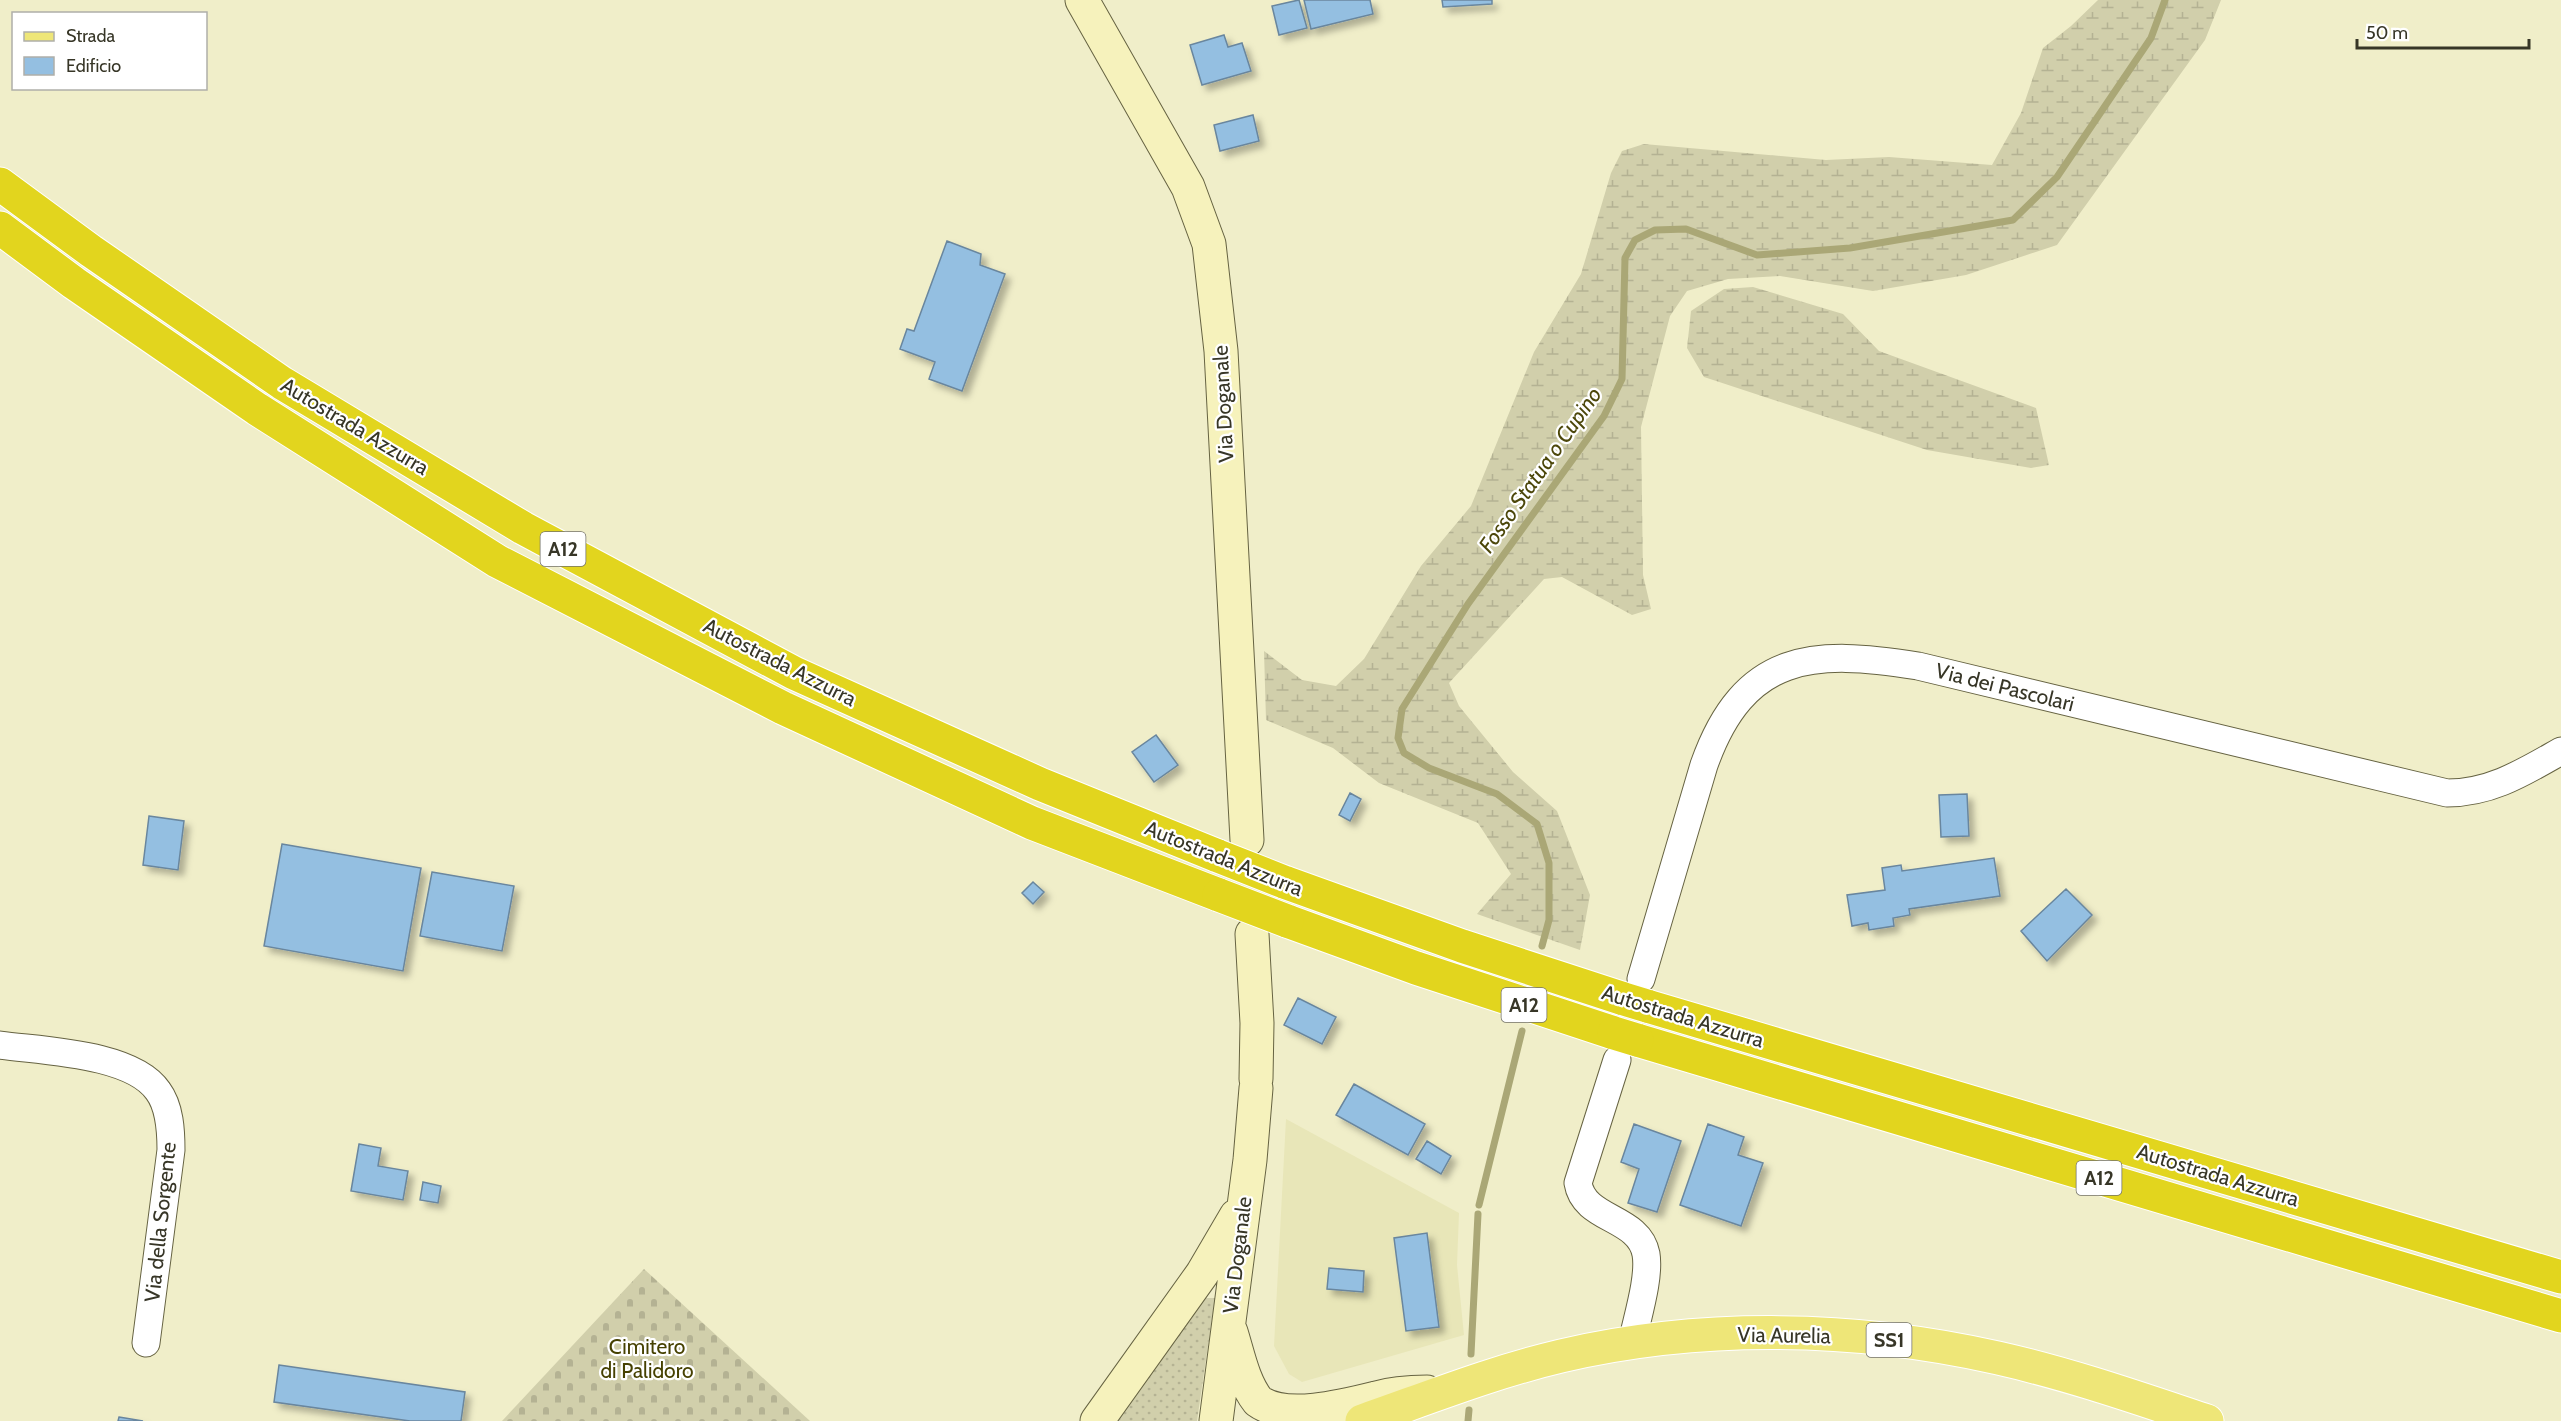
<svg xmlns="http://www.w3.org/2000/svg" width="2561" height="1421" font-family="Cabin,sans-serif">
<defs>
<pattern id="grass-dots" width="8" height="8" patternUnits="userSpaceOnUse" patternTransform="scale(1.5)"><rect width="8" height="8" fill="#d1cfab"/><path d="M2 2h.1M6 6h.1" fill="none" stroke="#b4b293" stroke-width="1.8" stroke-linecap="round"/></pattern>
<pattern id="wetland-marsh" width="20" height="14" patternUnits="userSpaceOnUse" patternTransform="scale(1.5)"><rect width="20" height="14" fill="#d1cfab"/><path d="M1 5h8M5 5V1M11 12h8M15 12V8" fill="none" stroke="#b4b293"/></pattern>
<pattern id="cemetery-stones" width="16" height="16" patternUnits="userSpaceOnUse" patternTransform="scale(1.5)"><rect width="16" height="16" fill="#d1cfab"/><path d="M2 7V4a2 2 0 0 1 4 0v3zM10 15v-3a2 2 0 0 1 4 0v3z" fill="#b4b293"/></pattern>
<filter id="shadow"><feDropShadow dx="5.5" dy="5.5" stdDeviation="3" flood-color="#0004"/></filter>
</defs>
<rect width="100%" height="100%" fill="#f0eec9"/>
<path fill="#e8e6b8" d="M 1286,1119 L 1459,1213 L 1457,1265 L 1464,1335 L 1302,1382 L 1289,1374 L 1274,1346 Z"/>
<path fill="url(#grass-dots)" d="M 1205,1298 L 1215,1298 L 1197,1421 L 1111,1421 Z"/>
<path fill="url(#wetland-marsh)" d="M 2098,0 L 2221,0 L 2205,40 L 2057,245 L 1966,275 L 1873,291 L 1780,276 L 1728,279 L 1687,291 L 1670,316 L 1641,427 L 1643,575 L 1651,609 L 1632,615 L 1562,577 L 1544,579 L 1449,683 L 1459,706 L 1513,772 L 1557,811 L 1590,895 L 1580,950 L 1477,914 L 1511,874 L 1478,823 L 1379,783 L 1333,748 L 1266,720 L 1264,651 L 1302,680 L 1336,686 L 1364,659 L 1421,566 L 1471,506 L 1534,352 L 1581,274 L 1611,173 L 1622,151 L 1644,144 L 1826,160 L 1889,157 L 1992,165 L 2021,113 L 2043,48 L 2071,26 Z
M 1753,287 L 1843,314 L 1879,351 L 2036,408 L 2049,465 L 2031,468 L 1927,450 L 1704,377 L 1687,348 L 1691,311 L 1724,289 Z"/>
<path fill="url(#cemetery-stones)" d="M 644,1269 L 810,1421 L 502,1421 Z"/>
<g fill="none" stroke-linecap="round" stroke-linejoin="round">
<path stroke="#aaa776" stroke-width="7" d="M 1542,946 L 1549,920 L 1549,863 L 1537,824 L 1497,794 L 1429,768 L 1404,753 L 1398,738 L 1402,709 L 1468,604 L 1604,416 L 1622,379 L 1625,258 L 1635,240 L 1655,230 L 1686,229 L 1757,255 L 1850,248 L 2013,220 L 2057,177 L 2151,38 L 2165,0
M 1479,1205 L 1522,1031
M 1471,1354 L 1478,1214
M 1468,1421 L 1469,1410"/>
</g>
<path fill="#94bfe1" stroke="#69869e" stroke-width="1.5" filter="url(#shadow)" d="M 1299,0 L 1307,28 L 1279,35 L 1272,6 Z
M 1304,0 L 1370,0 L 1373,14 L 1311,29 Z
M 1442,0 L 1492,0 L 1492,4 L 1443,7 Z
M 1224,35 L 1228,47 L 1242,43 L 1251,71 L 1202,85 L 1190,45 Z
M 1253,115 L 1259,141 L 1220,151 L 1214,125 Z
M 947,241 L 981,254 L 980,265 L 1005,274 L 962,391 L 929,379 L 935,362 L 900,349 L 907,329 L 914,331 Z
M 1156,735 L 1178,765 L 1154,782 L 1132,752 Z
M 1350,793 L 1361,799 L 1350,821 L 1339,815 Z
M 1967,794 L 1969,836 L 1941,837 L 1939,795 Z
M 149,816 L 184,821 L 178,870 L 143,865 Z
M 282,844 L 421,868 L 403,971 L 264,946 Z
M 1994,858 L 2000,896 L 1909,909 L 1910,915 L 1893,918 L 1894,926 L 1869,930 L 1868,923 L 1852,926 L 1847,895 L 1885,890 L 1882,868 L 1901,865 L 1902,871 Z
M 432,872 L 514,886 L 502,951 L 420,936 Z
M 1033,882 L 1044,892 L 1033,904 L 1022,893 Z
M 2066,889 L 2092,915 L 2047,961 L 2021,931 Z
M 1298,998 L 1336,1017 L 1322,1044 L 1284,1025 Z
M 1354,1084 L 1425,1124 L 1408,1155 L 1336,1115 Z
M 1634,1124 L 1681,1141 L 1657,1212 L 1628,1203 L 1639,1169 L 1621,1162 Z
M 1708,1124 L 1744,1137 L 1738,1155 L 1763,1163 L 1741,1226 L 1680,1205 Z
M 1427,1141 L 1451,1156 L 1441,1174 L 1416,1159 Z
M 359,1144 L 381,1148 L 378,1166 L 408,1171 L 403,1200 L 351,1191 Z
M 423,1182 L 441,1186 L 438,1203 L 420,1200 Z
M 1427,1233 L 1439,1327 L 1406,1331 L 1394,1238 Z
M 1329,1268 L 1364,1271 L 1363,1292 L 1327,1289 Z
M 279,1365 L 465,1392 L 461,1421 L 410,1421 L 274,1402 Z
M 119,1417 L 143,1421 L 118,1421 Z"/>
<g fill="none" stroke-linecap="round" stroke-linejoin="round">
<g stroke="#666342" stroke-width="29">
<path id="street" d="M 1641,979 L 1704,765 C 1744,652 1813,649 1918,666 L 2447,793 C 2491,793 2524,772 2561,751
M 0,1045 C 42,1051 132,1053 158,1091 C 170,1107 171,1131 171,1150 L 146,1343
M 1617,1060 L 1578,1183 C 1584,1221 1639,1216 1646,1254 C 1650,1278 1637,1318 1632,1343"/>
</g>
<g stroke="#666342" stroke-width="35">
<path id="secondary" d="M 1082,0 L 1188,187 L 1209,244 L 1221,351 L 1247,840
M 1252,934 L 1257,1023 L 1256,1079
M 1231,1332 C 1238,1354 1243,1382 1258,1401 C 1285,1421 1344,1406 1376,1398 C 1393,1393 1410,1392 1427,1392
M 1097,1421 L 1202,1274 L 1236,1216
M 1216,1421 L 1250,1160 L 1256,1088"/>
</g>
<g stroke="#fff" stroke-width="35">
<path id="primary" d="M 1362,1421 C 1428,1398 1493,1372 1561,1356 C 1703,1323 1856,1326 1998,1358 C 2069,1374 2138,1398 2207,1421"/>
</g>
<g stroke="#fff" stroke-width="35">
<path id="highway" d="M 0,184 L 91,251 L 282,383 L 523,528 L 794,673 L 1040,784 L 1218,856
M 0,228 L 74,283 L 257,409 L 497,561 L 783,708 L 1032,823 L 1219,895
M 1284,882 L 1462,946 L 1624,999
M 1287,921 L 1416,968 L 1614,1033
M 1647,1006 L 2561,1277
M 1637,1040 L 2561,1316"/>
</g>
<use href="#street" stroke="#fff" stroke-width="27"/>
<use href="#secondary" stroke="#f6f2bc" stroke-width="33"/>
<use href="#primary" stroke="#eee678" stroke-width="33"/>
<use href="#highway" stroke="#e2d51e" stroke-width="33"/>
<g stroke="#fff" stroke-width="35" stroke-linecap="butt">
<path id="highway-bridge" d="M 1218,856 L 1284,882
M 1219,895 L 1287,921
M 1624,999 L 1647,1006
M 1614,1033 L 1637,1040"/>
</g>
<use href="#highway-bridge" stroke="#e2d51e" stroke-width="33"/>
</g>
<g text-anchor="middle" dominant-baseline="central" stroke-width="4.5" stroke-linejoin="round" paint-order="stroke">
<g fill="#fff" stroke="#737268" stroke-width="1.5">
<rect x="540.5" y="532" width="45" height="34" rx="4.5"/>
<rect x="1501.5" y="988" width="45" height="34" rx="4.5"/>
<rect x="2076.5" y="1161" width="45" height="34" rx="4.5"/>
<rect x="1866.5" y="1323" width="45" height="34" rx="4.5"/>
</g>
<g font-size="20" font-weight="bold" fill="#373627">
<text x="563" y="549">A12</text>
<text x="1524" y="1005">A12</text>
<text x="2099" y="1178">A12</text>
<text x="1889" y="1340">SS1</text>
</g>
<g font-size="21" fill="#373627" stroke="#fff">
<text transform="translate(1223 404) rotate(-93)">Via Doganale</text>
<text transform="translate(355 426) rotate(31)">Autostrada Azzurra</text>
<text transform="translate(780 662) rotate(27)">Autostrada Azzurra</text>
<text transform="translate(2005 687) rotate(14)">Via dei Pascolari</text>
<text transform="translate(1224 858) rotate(22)">Autostrada Azzurra</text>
<text transform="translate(1683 1016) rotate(17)">Autostrada Azzurra</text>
<text transform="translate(2218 1175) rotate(17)">Autostrada Azzurra</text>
<text transform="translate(160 1222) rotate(-84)">Via della Sorgente</text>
<text transform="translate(1237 1255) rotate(-83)">Via Doganale</text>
<text transform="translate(1784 1335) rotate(1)">Via Aurelia</text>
</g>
<g font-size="21" fill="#464101" stroke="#fff">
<text x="647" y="1346">Cimitero<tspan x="647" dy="24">di Palidoro</tspan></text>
</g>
<g font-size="22" font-style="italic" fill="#4c470a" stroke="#fff">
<text transform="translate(1540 470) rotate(-55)">Fosso Statua o Cupino</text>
</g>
</g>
<rect x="12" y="12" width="195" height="78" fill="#ffffff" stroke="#afafa9" stroke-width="1.5"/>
<rect x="24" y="32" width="30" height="9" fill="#eee678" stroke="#afafa9" stroke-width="1.5"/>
<text x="66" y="42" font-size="18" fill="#373627">Strada</text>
<rect x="24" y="57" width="30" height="18" fill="#94bfe1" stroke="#afafa9" stroke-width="1.5"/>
<text x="66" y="72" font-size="18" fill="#373627">Edificio</text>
<path d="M2357 39v9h172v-9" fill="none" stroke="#373627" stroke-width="3"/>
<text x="2366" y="39" font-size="18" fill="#373627" stroke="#ffffff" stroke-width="4.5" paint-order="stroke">50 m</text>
</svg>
